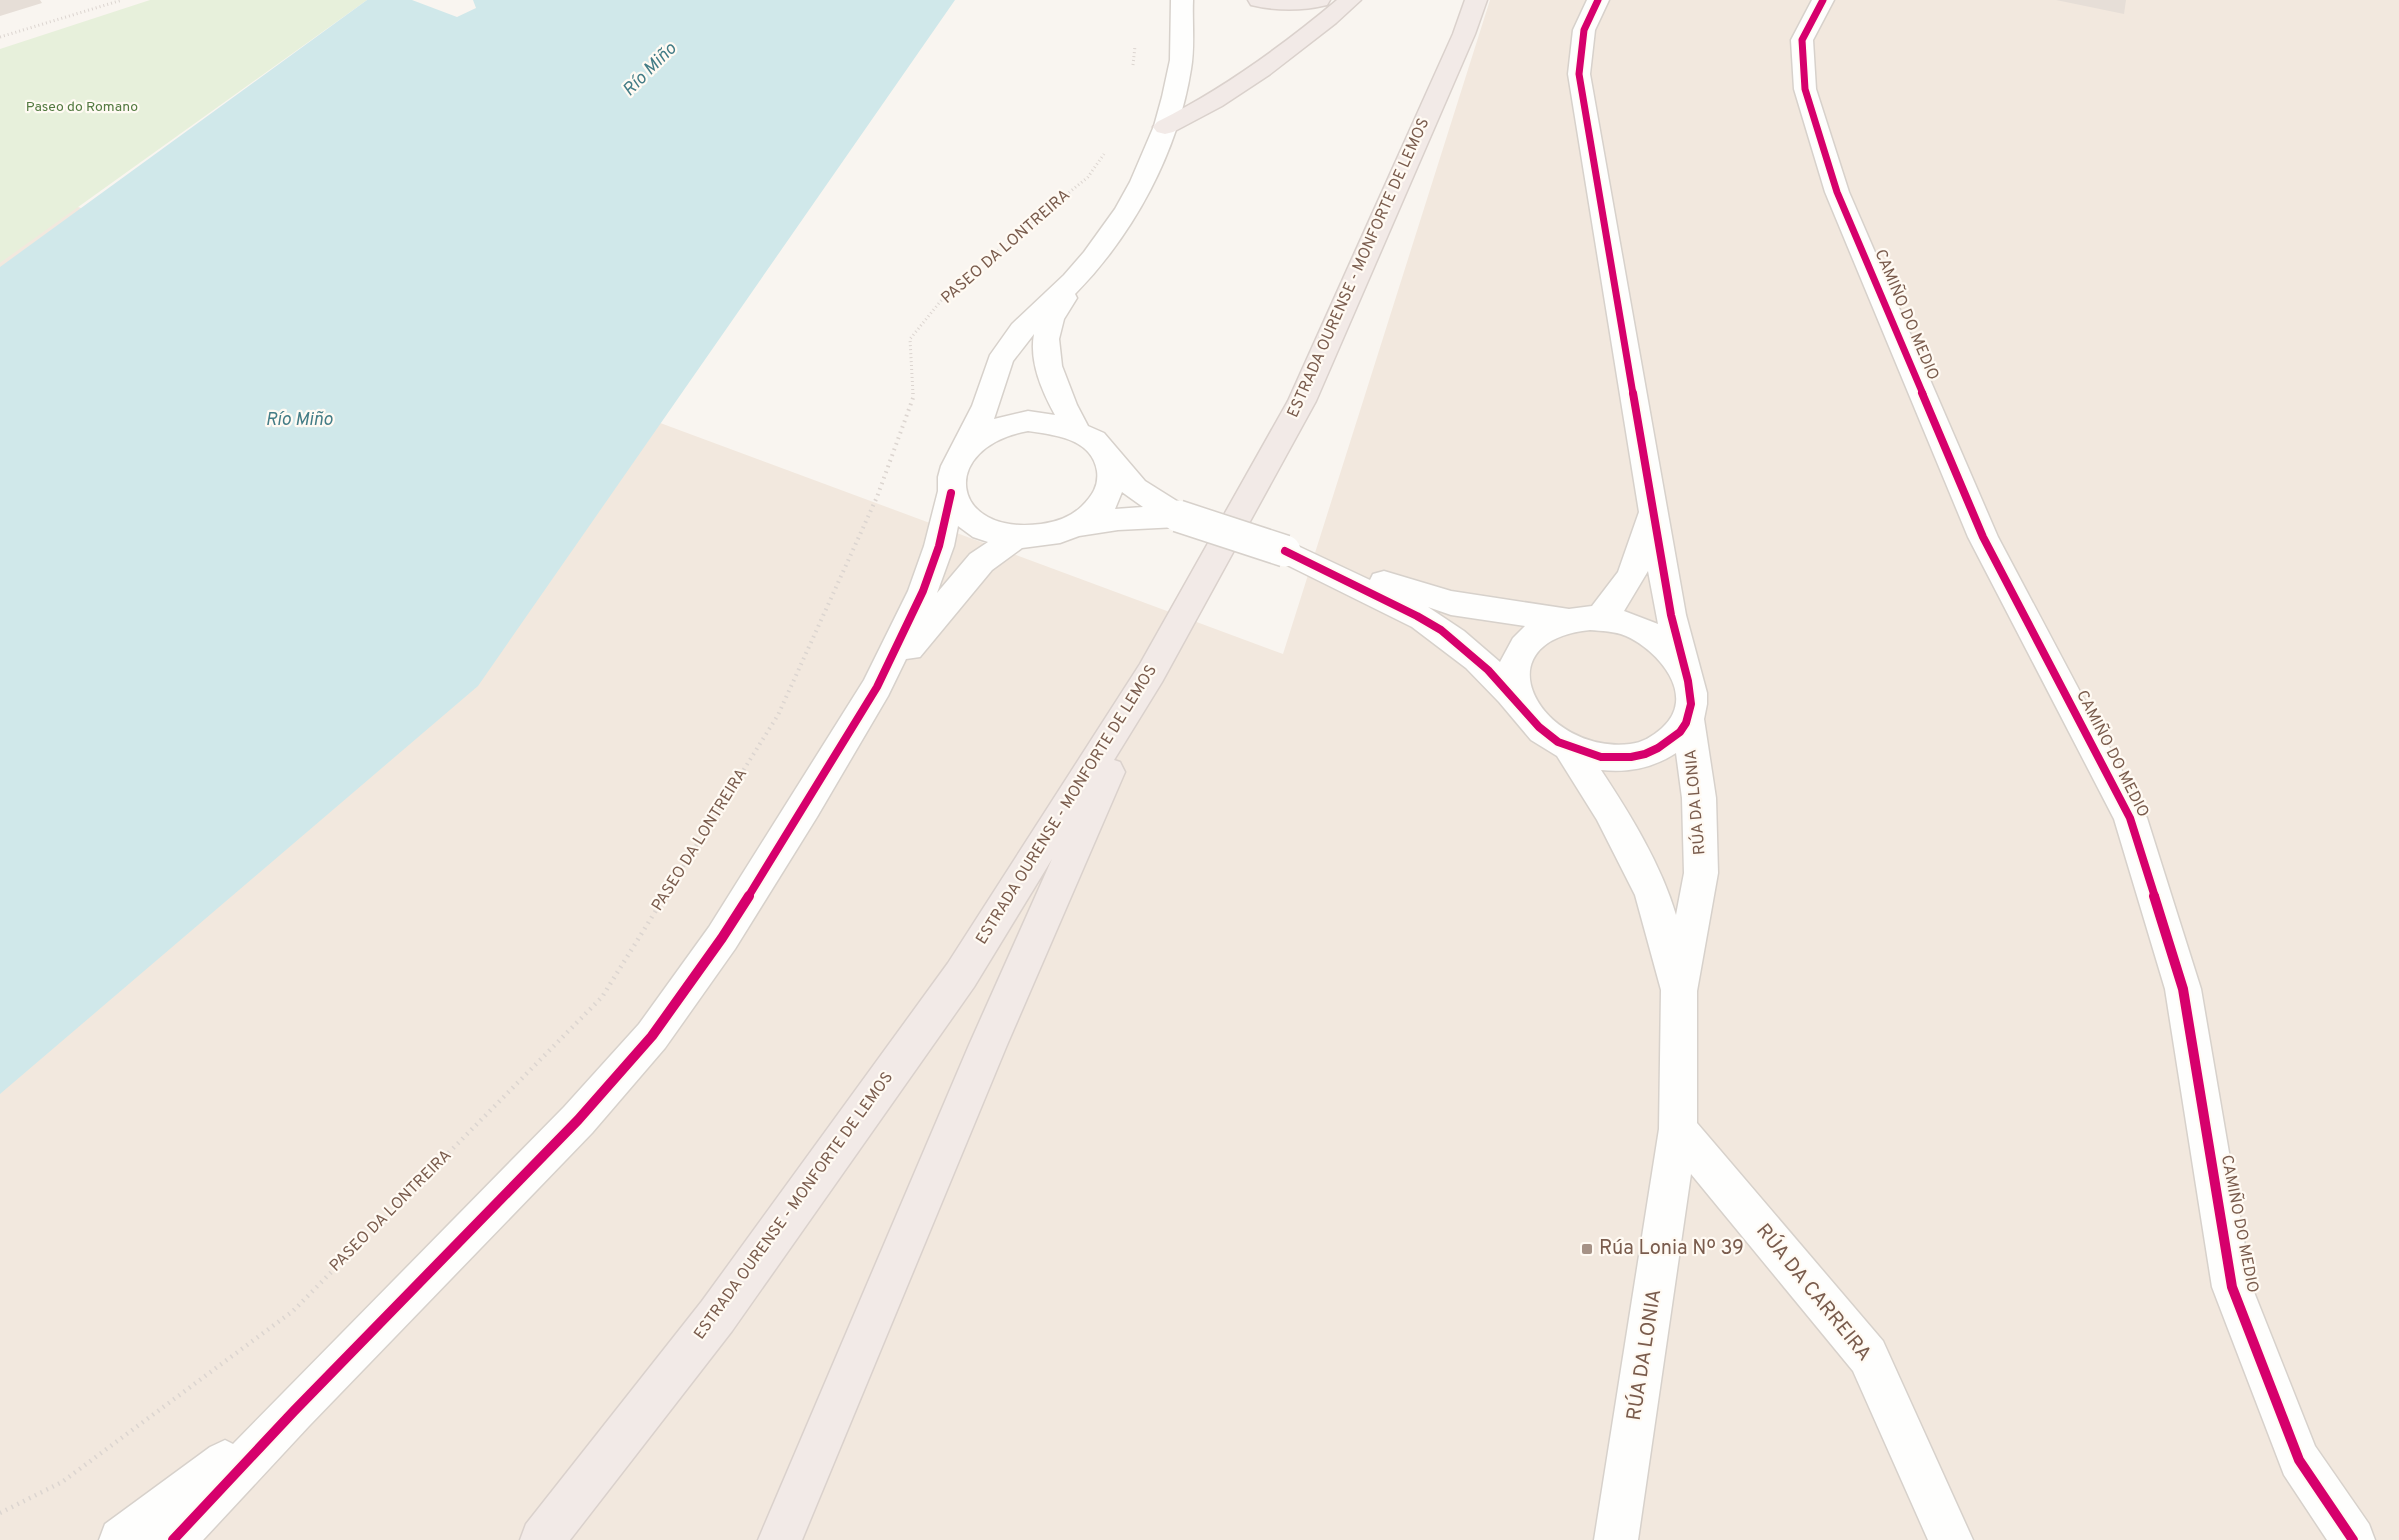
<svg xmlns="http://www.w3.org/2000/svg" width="2399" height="1540" font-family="Overpass,sans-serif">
<rect width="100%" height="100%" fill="#f9f5f0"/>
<path fill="#f2e8de" d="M 1490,0 L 2399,0 L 2399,1540 L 0,1540 L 0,178 L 1283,654 Z"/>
<path fill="#e7f0db" d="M 150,0 L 367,0 L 0,263 L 0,49 Z"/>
<path fill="#d0e8ea" d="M 367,0 L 412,0 L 457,17 L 476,8 L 473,0 L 955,0 L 478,686 L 0,1094 L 0,267 Z"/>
<path fill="#e6ded7" d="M 0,0 L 40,0 L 42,3 L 0,16 Z
M 2056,0 L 2126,0 L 2124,14 Z"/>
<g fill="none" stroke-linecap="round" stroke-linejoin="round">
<g stroke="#d7d1cb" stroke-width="3">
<path id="minor" d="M 1171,0 L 1193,0 C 1192,23 1195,46 1191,69 C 1178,152 1134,234 1075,294 L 1077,298 L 1064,319 L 1059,339 L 1062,366 L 1077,405 L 1088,426 L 1104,433 L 1145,481 L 1188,508 L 1193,516 L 1188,524 L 1178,527 L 1118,530 L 1079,536 L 1060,543 L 1022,548 L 992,570 L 920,657 L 906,659 L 888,696 L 817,817 L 735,949 L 665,1048 L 592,1133 L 309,1426 L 203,1540 L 99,1540 L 105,1524 L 210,1447 L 225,1440 L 233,1444 L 564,1107 L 639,1024 L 709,927 L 864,680 L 908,591 L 924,546 L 938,491 L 938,477 L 941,466 L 972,406 L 990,355 L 1012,324 L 1064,275 L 1084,252 L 1115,209 L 1130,182 L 1154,126 L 1162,97 L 1170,60 ZM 1034,334 C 1029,362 1042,391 1055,415 L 1028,411 L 994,419 L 1013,361 ZM 1028,431 C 1054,435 1092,438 1097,471 C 1099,486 1092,496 1082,506 C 1071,517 1056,522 1041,524 C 949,536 938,447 1028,431 ZM 1122,492 L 1143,507 L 1115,509 ZM 958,526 L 973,537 L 988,542 L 970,554 L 937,593 L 954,546 Z
M 1587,0 L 1609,0 L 1595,30 L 1590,74 L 1686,615 L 1707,693 L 1707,704 L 1704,719 L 1716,798 L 1718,873 L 1697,991 L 1697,1123 L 1883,1341 L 1973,1540 L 1928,1540 L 1853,1371 L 1691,1174 L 1638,1540 L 1594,1540 L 1659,1129 L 1661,990 L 1635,895 L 1597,820 L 1557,756 L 1531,740 L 1499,702 L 1466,668 L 1412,627 L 1275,559 L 1270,551 L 1275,543 L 1285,540 L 1370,580 L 1373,574 L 1384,571 L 1451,591 L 1569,609 L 1592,606 L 1618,572 L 1639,512 L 1568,74 L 1573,30 ZM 1648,571 L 1658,624 L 1624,611 ZM 1428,607 L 1451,615 L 1525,626 L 1513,638 L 1500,662 L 1464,631 ZM 1590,630 C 1602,631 1614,631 1626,636 C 1658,650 1698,696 1662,728 C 1653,736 1642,743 1630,744 C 1542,754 1477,642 1590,630 ZM 1676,753 L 1682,798 L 1684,873 L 1676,915 C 1661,864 1630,814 1601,770 C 1628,773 1653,768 1676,753 Z
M 1812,0 L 1834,0 L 1813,40 L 1816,89 L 1849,192 L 1998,537 L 2147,818 L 2201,989 L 2252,1287 L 2315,1446 L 2369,1524 L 2375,1540 L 2327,1540 L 2284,1475 L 2212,1287 L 2165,989 L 2114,819 L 1968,537 L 1825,192 L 1794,89 L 1791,40 Z"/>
</g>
<g stroke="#dad1cc" stroke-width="3">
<path id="highway" d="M 1248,0 L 1330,0 L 1327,5 C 1302,11 1276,11 1251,5 Z
M 1337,0 L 1361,0 L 1336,23 L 1269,75 L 1222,106 L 1173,132 L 1165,134 L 1157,132 L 1153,127 L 1157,122 C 1223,89 1281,47 1337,0 Z
M 1465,0 L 1487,0 L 1475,34 L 1316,401 L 1162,682 L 1114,760 L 1120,762 L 1125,772 L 1007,1045 L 802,1540 L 758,1540 L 969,1045 L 1052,859 L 974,987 L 732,1331 L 570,1540 L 520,1540 L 526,1524 L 702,1301 L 948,963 L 1140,664 L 1288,401 L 1453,34 Z"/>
</g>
<path stroke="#dcd5d0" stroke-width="3" stroke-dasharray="1 3" stroke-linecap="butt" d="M 0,37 L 122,0
M 1133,65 L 1135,46
M 913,394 L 910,339 L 948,292 L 1088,177 L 1104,154"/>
<path stroke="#dcd5d0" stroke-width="4" stroke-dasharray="1.5 4.5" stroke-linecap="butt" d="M 664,897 L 778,715 L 877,497 L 913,398 L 913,393"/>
<path stroke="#dcd5d0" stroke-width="4.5" stroke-dasharray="1.5 5" stroke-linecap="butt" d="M 0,1513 L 62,1482 L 293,1311 L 602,997 L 665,896"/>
<use href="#minor" fill="#fefefd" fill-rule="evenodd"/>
<use href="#highway" fill="#f2eae7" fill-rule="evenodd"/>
<g stroke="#d7d1cb" stroke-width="34" stroke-linecap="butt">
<path id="minor-bridge" d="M 1178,516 L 1285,551"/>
</g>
<use href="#minor-bridge" stroke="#fefefd" stroke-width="31"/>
<g stroke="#fffaf3" stroke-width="10">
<path id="cycleway-far2" d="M 1598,0 L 1584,30 L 1579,74 L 1633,394
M 1823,0 L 1802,40 L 1805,89 L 1837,192 L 1923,394"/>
</g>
<g stroke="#fffaf3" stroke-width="12">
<path id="cycleway-far1" d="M 1922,393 L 1983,537 L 2130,818 L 2155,897
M 1285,551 L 1417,616 L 1441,630 L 1488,670 L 1539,727 L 1558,742 L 1601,757 L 1631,757 L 1645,754 L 1658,748 L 1680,732 L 1686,723 L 1691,704 L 1688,681 L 1671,615 L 1633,393
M 748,897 L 877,687 L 923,591 L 939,546 L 951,493"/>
</g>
<g stroke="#fffaf3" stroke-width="14">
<path id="cycleway" d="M 2154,896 L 2183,989 L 2232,1287 L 2299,1460 L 2353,1540
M 173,1540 L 294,1411 L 578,1120 L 652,1036 L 722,938 L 749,896"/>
</g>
<use href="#cycleway-far2" stroke="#d6006c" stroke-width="7"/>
<use href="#cycleway-far1" stroke="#d6006c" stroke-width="8"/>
<use href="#cycleway" stroke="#d6006c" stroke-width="10"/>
</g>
<rect fill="#a69286" stroke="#fffaf3" stroke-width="2" x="1581" y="1243" width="12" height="12" rx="3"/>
<g text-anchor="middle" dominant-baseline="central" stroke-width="4.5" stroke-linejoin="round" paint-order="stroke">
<g font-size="14" fill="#537a41" stroke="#fffaf3">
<text x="82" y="107">Paseo do Romano</text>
</g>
<g font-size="16" fill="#7a5c4d" stroke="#fffaf3">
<text transform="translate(1006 247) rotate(-41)">PASEO DA LONTREIRA</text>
<text transform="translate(1359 268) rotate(-66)">ESTRADA OURENSE - MONFORTE DE LEMOS</text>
<text transform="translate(1906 315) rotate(67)">CAMIÑO DO MEDIO</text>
<text transform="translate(2112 754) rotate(63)">CAMIÑO DO MEDIO</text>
<text transform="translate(1696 802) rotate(-95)">RÚA DA LONIA</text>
<text transform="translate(1067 805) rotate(-58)">ESTRADA OURENSE - MONFORTE DE LEMOS</text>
<text transform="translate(700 840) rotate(-58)">PASEO DA LONTREIRA</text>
<text transform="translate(794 1206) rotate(-54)">ESTRADA OURENSE - MONFORTE DE LEMOS</text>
<text transform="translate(391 1211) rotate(-45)">PASEO DA LONTREIRA</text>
<text transform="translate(2239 1224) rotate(79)">CAMIÑO DO MEDIO</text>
</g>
<g font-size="18" font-style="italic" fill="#437c86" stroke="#fffaf3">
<text transform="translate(650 70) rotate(-45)">Río Miño</text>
<text x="299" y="420">Río Miño</text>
</g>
<g font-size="20" fill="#7a5c4d" stroke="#fffaf3" text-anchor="start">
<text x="1599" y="1249">Rúa Lonia Nº 39</text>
</g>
<g font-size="20" fill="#7a5c4d" stroke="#fffaf3">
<text transform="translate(1813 1293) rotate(51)">RÚA DA CARREIRA</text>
<text transform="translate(1645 1355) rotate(-81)">RÚA DA LONIA</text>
</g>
</g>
</svg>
